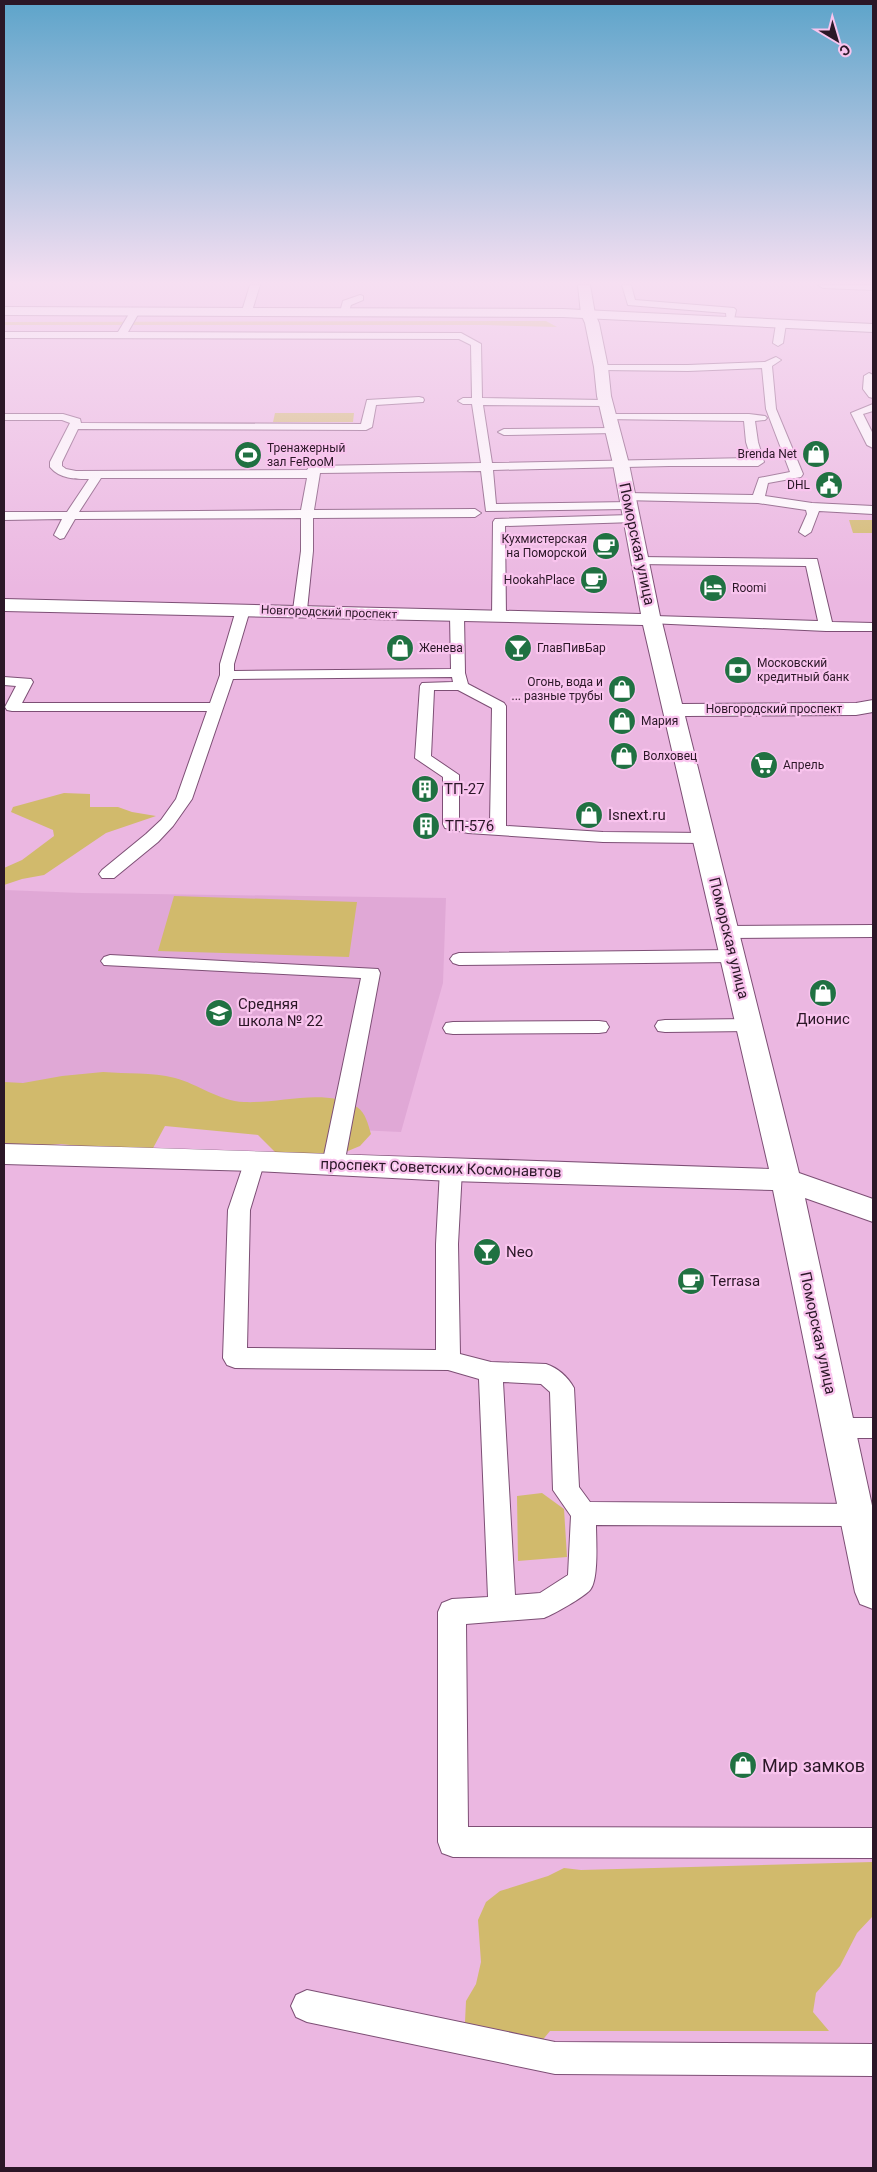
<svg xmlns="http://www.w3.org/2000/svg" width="877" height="2172" font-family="Roboto,sans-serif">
<rect width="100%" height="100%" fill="#ebb7e1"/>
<path fill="#e0a8d6" d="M 4,890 L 82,893 L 446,898 L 443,983 L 401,1132 L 4,1114 Z"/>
<path fill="#d1ba6c" d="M 546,321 L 557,327 L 485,325 L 4,325 L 4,322 Z
M 275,413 L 354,413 L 353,422 L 273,422 Z
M 849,520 L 873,520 L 873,533 L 853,533 Z
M 64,793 L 90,794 L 90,807 L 118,807 L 132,812 L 156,816 L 106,833 L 44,875 L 22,879 L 4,885 L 4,868 L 22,860 L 54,836 L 53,830 L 11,812 L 13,807 Z
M 174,896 L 357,902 L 349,957 L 158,951 Z
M 103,1072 C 127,1074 151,1072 175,1078 C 198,1084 219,1101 244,1102 C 279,1104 325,1087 357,1107 C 366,1113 368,1125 371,1134 L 360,1146 L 343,1153 L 282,1159 L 258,1135 L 165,1126 L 152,1150 L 107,1149 L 61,1144 L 4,1149 L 4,1082 L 23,1083 L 62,1076 Z
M 542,1493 L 564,1509 L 567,1557 L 518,1561 L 517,1496 Z
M 873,1862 L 873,1916 L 857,1933 L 840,1966 L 816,1993 L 813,2012 L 829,2031 L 550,2031 L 531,2054 L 475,2042 L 465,2022 L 466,2001 L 476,1984 L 481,1962 L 478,1920 L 486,1902 L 500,1891 L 548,1876 L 564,1868 L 581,1870 Z"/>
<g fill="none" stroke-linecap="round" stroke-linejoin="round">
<g stroke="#7d4f75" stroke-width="2">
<path id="service" d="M 250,285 L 260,285 L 252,311 L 247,314 L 242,311 Z
M 622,285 L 631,285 L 635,300 L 734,308 L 736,310 L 733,324 L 727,324 L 726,313 L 628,305 Z
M 818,285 L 873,285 L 873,290 L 823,288 Z
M 360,295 L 363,296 L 363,300 L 351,305 L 348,314 L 342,314 L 340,312 L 343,301 Z
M 135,308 L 140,311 L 128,332 L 461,333 L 481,344 L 482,398 L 605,400 L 610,403 L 605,406 L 483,405 L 492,463 L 751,458 L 746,442 L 744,421 L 604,419 L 602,417 L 608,414 L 749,414 L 765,416 L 767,418 L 765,420 L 755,421 L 758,442 L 764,462 L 758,466 L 669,466 L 493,470 L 496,504 L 631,502 L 633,505 L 627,509 L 486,511 L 481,471 L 320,473 L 314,510 L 475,509 L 481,513 L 475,517 L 313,518 L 313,551 L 307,610 L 300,614 L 293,610 L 301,551 L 301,518 L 75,519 L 64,538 L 60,539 L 54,535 L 62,519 L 4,520 L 4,512 L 67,512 L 89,479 C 75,479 60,479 50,467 L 50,462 L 70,423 L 62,420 L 4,420 L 4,414 L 63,414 L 80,419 L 81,423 L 361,424 L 367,400 L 419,397 L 423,398 L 424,400 L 423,402 L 376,405 L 372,427 L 366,430 L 78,429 L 62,462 L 62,466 L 66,469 L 76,471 L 307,470 L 309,467 L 313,466 L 481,463 L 472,404 L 463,404 L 458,401 L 463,398 L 472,398 L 471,345 L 459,339 L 4,338 L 4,332 L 118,332 L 132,309 ZM 101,478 L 307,478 L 301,510 L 79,512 Z
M 781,321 L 786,324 L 783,343 L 778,346 L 773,343 L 776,324 Z
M 776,357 L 781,360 L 772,366 L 776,409 L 803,474 L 801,477 L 768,483 L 765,496 L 812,503 L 873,506 L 873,514 L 819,511 L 811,532 L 805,536 L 799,532 L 807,514 L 806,510 L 758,503 L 622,500 L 620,497 L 622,494 L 626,493 L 753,495 L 759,478 L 790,472 L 766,409 L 762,368 L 688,371 L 601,370 L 597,369 L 596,367 L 597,365 L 688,365 L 765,362 Z
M 869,373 L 873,375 L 873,398 L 869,397 L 863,389 L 864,376 Z
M 873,404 L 873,411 L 863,414 L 873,434 L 873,448 L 867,445 L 851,413 Z
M 611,428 L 617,431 L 615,433 L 504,435 L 498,432 L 504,429 Z
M 631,515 L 637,519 L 635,522 L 505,526 L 506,617 L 504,620 L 494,620 L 492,617 L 493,522 L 495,519 Z
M 639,557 L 817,559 L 832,622 L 873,623 L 873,631 L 826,631 L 649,623 L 647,620 L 654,616 L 818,621 L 806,566 L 634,564 L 632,561 Z
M 243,606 L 250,610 L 234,664 L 234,671 L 451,669 L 450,616 L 452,613 L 462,613 L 464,616 L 465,673 L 468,684 L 504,703 L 506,706 L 506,826 L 603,832 L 704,833 L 710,834 L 712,838 L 710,842 L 704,843 L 603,842 L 468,833 L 445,828 L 443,824 L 443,777 L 415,758 L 420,686 L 422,683 L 453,682 L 452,677 L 233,679 L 192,799 L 173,826 L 158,842 L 114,878 L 102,878 L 99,874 L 102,870 L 146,834 L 161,820 L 176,799 L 207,711 L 12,711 L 7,710 L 5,707 L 16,686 L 4,685 L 4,677 L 31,679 L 33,682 L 22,703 L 210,703 L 220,675 L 220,664 L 236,610 ZM 434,690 L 458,690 L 492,708 L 490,824 L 459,821 L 459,775 L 431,756 Z
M 873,925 L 873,937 L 728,938 L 722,936 L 719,932 L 722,928 L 728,926 Z
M 734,950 L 740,952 L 743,956 L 740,960 L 734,962 L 459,965 L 453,963 L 450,959 L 453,955 L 459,953 Z
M 110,955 L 378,969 L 380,973 L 344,1165 L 340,1170 L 333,1173 L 326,1170 L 322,1165 L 361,978 L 104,965 L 101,961 L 104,957 Z
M 750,1019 L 757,1020 L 760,1025 L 757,1030 L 750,1031 L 665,1032 L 658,1031 L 655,1026 L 658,1021 L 665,1020 Z
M 599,1021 L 606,1022 L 609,1027 L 606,1032 L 599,1033 L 453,1034 L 446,1033 L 443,1028 L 446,1023 L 453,1022 Z
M 255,1152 L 262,1155 L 265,1160 L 250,1210 L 247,1348 L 436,1350 L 436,1244 L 440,1170 L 444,1165 L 451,1162 L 458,1165 L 462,1170 L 458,1244 L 460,1354 L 491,1362 L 546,1364 C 558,1368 568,1377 574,1388 L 579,1487 L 590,1502 L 857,1504 L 866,1507 L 870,1515 L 866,1523 L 857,1526 L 596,1525 C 596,1538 599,1580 590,1590 C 584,1597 554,1614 544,1618 L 466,1624 L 468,1827 L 873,1828 L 873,1858 L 453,1857 L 442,1853 L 438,1842 L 438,1612 L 442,1603 L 452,1599 L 488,1597 L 479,1379 L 448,1370 L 235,1368 L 227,1365 L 223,1358 L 228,1210 L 245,1160 L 248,1155 ZM 503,1382 L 541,1384 L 550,1392 L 553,1490 L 571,1516 L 568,1575 L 540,1593 L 515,1595 Z
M 839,1418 L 873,1418 L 873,1438 L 839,1438 L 830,1435 L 827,1428 L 830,1421 Z
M 307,1990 L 555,2042 L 873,2044 L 873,2076 L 555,2074 L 307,2022 L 296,2017 L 291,2006 L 296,1995 Z"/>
</g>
<g stroke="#7d4f75" stroke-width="2">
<path id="minor" d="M 578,285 L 590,285 L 595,314 L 599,323 L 608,367 L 611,396 L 629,464 L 660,616 L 663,620 L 662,622 L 682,704 L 856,703 L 873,700 L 873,712 L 856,715 L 685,716 L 799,1173 L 873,1199 L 873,1222 L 805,1198 L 873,1510 L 873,1609 L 860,1604 L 855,1592 L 773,1190 L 451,1181 L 255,1171 L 4,1164 L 4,1144 C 259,1150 514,1161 769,1169 L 643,625 L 4,611 L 4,599 L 641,614 L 613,464 L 597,396 L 594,367 L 585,323 L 581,314 Z"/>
</g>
<g stroke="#7d4f75" stroke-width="2">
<path id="primary" d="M 4,307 L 563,309 L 873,324 L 873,332 L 563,317 L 4,315 Z"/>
</g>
<use href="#service" fill="#fff" fill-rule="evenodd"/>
<use href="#minor" fill="#fff" fill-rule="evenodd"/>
<use href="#primary" fill="#fff" fill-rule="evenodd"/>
</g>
<linearGradient id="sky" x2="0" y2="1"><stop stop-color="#5da4ca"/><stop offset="0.48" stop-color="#f6dff2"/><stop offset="1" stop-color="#f6dff2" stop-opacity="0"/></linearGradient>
<rect width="877" height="589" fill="url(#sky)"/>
<defs>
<g id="shop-disc" transform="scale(1.4375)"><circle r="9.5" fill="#207142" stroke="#f9c4ee"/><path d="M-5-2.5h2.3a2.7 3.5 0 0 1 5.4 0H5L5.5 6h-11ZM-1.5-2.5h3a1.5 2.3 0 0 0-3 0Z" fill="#fff"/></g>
<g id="stadium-disc" transform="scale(1.4375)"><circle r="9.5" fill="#207142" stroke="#f9c4ee"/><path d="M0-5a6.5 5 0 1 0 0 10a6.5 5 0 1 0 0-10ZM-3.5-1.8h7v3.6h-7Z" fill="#fff"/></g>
<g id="civic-disc" transform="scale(1.4375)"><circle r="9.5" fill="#207142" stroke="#f9c4ee"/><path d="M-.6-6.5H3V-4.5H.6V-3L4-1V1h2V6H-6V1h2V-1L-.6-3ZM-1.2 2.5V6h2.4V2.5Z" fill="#fff"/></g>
<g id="cafe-disc" transform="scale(1.4375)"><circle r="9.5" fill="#207142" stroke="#f9c4ee"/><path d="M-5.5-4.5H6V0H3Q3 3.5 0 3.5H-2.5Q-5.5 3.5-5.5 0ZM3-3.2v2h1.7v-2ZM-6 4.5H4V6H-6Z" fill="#fff"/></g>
<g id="hotel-disc" transform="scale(1.4375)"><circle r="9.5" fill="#207142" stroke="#f9c4ee"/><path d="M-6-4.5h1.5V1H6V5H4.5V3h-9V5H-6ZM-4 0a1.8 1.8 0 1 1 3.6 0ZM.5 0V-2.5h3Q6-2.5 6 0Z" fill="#fff"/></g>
<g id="bar-disc" transform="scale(1.4375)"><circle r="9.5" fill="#207142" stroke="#f9c4ee"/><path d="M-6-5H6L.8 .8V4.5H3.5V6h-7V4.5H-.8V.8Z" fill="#fff"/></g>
<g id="bank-disc" transform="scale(1.4375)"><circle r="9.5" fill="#207142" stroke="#f9c4ee"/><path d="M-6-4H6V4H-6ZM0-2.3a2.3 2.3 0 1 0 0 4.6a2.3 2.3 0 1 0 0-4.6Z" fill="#fff"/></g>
<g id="supermarket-disc" transform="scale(1.4375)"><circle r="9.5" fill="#207142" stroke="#f9c4ee"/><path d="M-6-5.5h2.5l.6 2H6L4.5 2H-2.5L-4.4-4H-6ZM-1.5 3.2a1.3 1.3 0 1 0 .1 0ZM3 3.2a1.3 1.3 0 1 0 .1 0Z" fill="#fff"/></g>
<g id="building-disc" transform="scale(1.4375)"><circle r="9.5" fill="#207142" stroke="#f9c4ee"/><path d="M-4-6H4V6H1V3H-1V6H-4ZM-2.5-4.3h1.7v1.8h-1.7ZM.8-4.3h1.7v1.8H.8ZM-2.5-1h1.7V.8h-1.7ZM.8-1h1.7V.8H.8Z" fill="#fff"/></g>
<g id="school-disc" transform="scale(1.4375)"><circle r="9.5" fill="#207142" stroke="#f9c4ee"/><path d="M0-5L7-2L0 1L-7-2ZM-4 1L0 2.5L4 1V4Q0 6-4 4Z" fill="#fff"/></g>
</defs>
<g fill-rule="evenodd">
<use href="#shop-disc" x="816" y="454"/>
<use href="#stadium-disc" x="248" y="455"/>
<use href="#civic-disc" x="829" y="485"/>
<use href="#cafe-disc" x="606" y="546"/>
<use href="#cafe-disc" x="594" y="580"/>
<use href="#hotel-disc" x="713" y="588"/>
<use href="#shop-disc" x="400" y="648"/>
<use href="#bar-disc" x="518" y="648"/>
<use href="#bank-disc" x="738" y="670"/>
<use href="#shop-disc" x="622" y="689"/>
<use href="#shop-disc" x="622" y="721"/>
<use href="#shop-disc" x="624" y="756"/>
<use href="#supermarket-disc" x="764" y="765"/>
<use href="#building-disc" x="425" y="789"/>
<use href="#shop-disc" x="589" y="815"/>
<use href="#building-disc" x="426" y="826"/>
<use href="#shop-disc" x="823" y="993"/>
<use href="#school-disc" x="219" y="1013"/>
<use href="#bar-disc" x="487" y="1252"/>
<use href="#cafe-disc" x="691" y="1281"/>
<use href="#shop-disc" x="743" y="1765"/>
</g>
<g text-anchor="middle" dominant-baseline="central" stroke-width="4.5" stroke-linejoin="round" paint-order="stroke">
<g font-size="12" fill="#2b1727" stroke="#f9c4ee" text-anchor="start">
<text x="267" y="448">Тренажерный<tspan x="267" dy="14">зал FeRooM</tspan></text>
<text x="797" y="454" text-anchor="end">Brenda Net</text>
<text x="810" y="485" text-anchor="end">DHL</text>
<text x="587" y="539" text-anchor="end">Кухмистерская<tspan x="587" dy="14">на Поморской</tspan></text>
<text x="575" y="580" text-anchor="end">HookahPlace</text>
<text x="732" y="588">Roomi</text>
<text x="419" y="648">Женева</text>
<text x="537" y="648">ГлавПивБар</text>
<text x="757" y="663">Московский<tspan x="757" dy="14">кредитный банк</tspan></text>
<text x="603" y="682" text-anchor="end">Огонь, вода и<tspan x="603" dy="14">... разные трубы</tspan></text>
<text x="641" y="721">Мария</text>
<text x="643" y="756">Волховец</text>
<text x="783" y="765">Апрель</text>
</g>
<g font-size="12" fill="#2b1727" stroke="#f9c4ee">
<text transform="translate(329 612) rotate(2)">Новгородский проспект</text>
<text x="774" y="709">Новгородский проспект</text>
</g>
<g font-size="15" fill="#2b1727" stroke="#f9c4ee">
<text transform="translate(637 544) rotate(78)">Поморская улица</text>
<text transform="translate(729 938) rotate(76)">Поморская улица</text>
<text transform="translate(441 1168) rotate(2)">проспект Советских Космонавтов</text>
<text transform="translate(818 1333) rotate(78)">Поморская улица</text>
</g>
<g font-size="15" fill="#2b1727" stroke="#f9c4ee" text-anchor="start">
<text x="444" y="789">ТП-27</text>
<text x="608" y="815">Isnext.ru</text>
<text x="445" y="826">ТП-576</text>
<text x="238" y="1004">Средняя<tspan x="238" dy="17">школа № 22</tspan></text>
<text x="823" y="1019" text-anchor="middle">Дионис</text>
<text x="506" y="1252">Neo</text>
<text x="710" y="1281">Terrasa</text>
</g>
<g font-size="18" fill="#2b1727" stroke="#f9c4ee" text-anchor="start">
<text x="762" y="1765">Мир замков</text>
</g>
</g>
<rect width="877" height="2172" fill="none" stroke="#2b1727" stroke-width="10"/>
<g transform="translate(837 40) rotate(142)" stroke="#f9c4ee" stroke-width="4" paint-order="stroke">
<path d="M0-4L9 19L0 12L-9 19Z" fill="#2b1727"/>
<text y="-8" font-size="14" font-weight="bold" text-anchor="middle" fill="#2b1727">С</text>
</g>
</svg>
